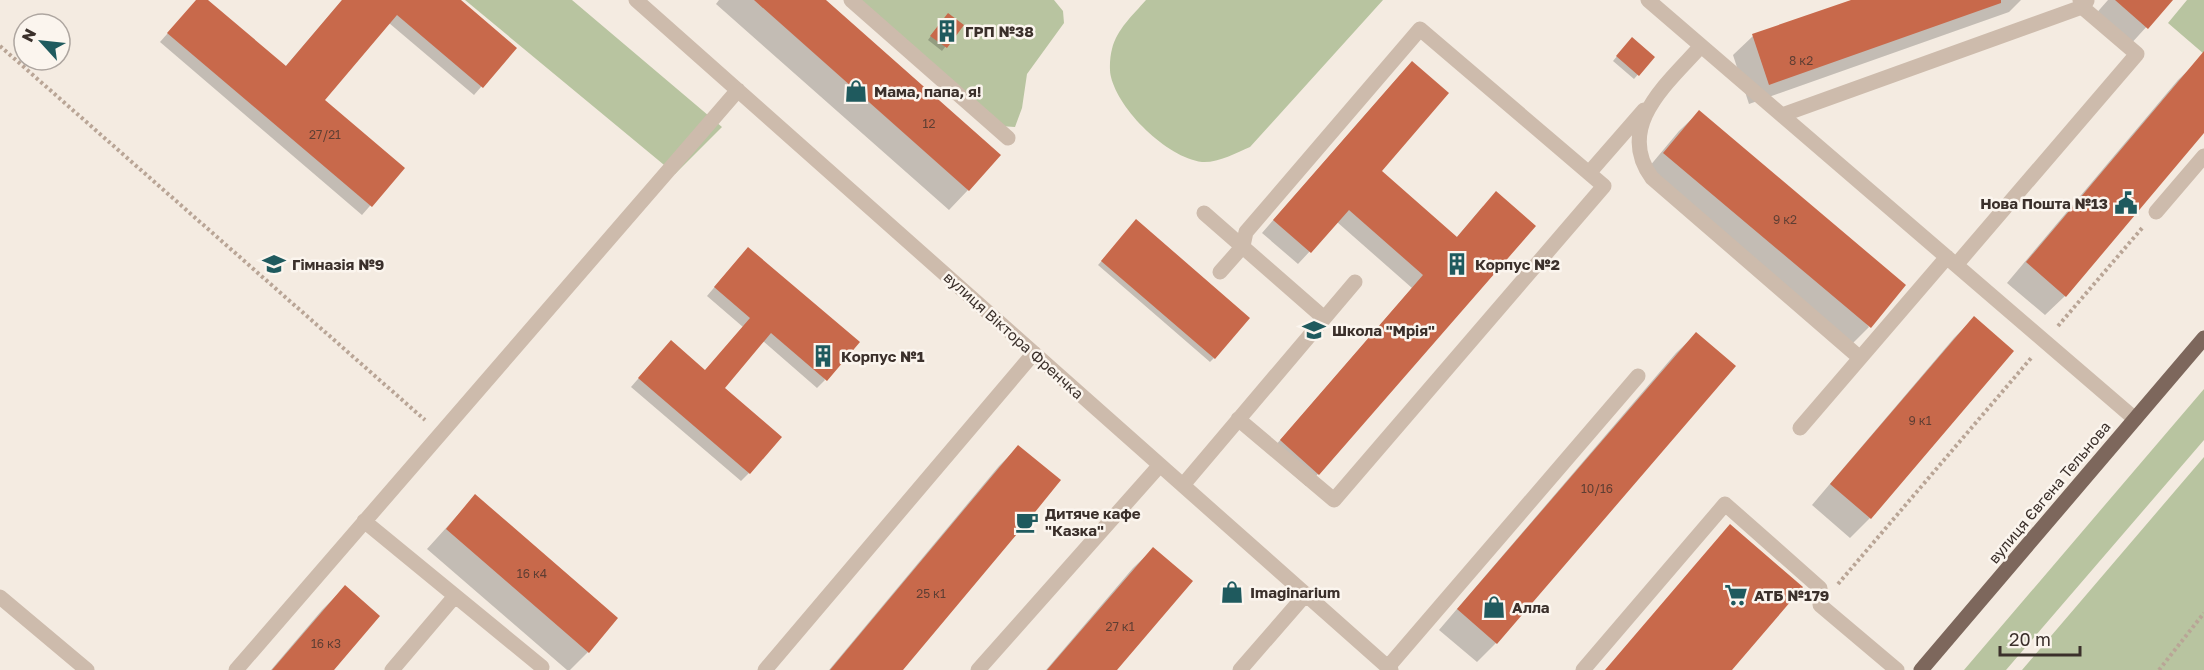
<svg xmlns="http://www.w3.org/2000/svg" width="2204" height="670" font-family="'Golos Text',sans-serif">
<rect width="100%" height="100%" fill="#f4ebe1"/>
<path fill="#b8c4a0" d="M 465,0 L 572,0 L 722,127 L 675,174 Z
M 860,0 L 1054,0 L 1063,11 L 1064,23 L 1027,74 L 1022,108 L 1015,127 L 985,125 Z
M 1146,0 L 1383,0 L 1250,147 C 1236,153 1218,163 1202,162 C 1166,157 1119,110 1111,77 C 1109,70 1110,56 1112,49 C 1117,29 1133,15 1146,0 Z
M 2187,0 L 2204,0 L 2204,54 L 2168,23 Z
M 2204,389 L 2204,440 L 2006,670 L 1964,670 Z
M 2204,457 L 2204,670 L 2022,670 Z"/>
<path fill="#0003" d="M 197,0 L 206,0 L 285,67 L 342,0 L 459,0 L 515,48 L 474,95 L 389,23 L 323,100 L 403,168 L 362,215 L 160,42 Z
M 719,0 L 824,0 L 968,190 L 949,210 L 716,4 Z
M 1855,0 L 2021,0 L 2009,12 L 1749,104 L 1733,55 L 1753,36 Z
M 2108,0 L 2171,0 L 2128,47 L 2093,17 Z
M 944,18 L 962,25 L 942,51 L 928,40 Z
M 1628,43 L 1653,57 L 1634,79 L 1613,61 Z
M 2198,61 L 2204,66 L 2204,131 L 2065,296 L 2045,315 L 2007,283 L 2178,80 Z
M 1400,75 L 1379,171 L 1456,238 L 1484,205 L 1318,474 L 1306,486 L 1269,453 L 1412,288 L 1337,222 L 1298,264 L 1262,233 Z
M 1699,112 L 1869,327 L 1850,346 L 1644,173 L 1679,131 Z
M 1133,225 L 1214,358 L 1210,362 L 1098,265 Z
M 740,257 L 825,380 L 817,388 L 763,341 L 723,388 L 749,473 L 741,481 L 631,387 L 663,350 L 705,372 L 743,327 L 707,296 Z
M 1974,318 L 1870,518 L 1850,538 L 1812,505 L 1954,338 Z
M 1696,334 L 1496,643 L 1477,662 L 1439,630 L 1676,353 Z
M 1018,447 L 901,670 L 829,670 L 999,466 Z
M 475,496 L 588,652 L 570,670 L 567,670 L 427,549 Z
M 1153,549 L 1115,670 L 1046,670 L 1133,568 Z
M 345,587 L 332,670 L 271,670 L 322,610 Z"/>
<path fill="#c8694b" d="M 196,0 L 208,0 L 286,66 L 342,0 L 461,0 L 517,48 L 483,88 L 397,15 L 325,100 L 405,168 L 372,207 L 167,33 Z
M 754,0 L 826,0 L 1001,155 L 969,191 Z
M 1851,0 L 2001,0 L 2001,3 L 1769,85 L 1752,34 Z
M 2115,0 L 2173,0 L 2148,29 Z
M 948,13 L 964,25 L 947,48 L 930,36 Z
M 1632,37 L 1655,57 L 1639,76 L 1616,56 Z
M 2204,51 L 2204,133 L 2066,297 L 2026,262 Z
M 1412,61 L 1449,93 L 1382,171 L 1457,237 L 1496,191 L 1536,226 L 1319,475 L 1280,440 L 1423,275 L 1349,210 L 1311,253 L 1273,220 Z
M 1699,110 L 1906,285 L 1871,328 L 1663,153 Z
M 1136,219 L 1250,318 L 1215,359 L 1101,261 Z
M 748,247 L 860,342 L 827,381 L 771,333 L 725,388 L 782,437 L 750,474 L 638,378 L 671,340 L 705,370 L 750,318 L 714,287 Z
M 1974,316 L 2014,351 L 1871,519 L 1830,484 Z
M 1696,332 L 1736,366 L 1497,644 L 1457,609 Z
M 1018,445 L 1061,480 L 1027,522 L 903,670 L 830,670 Z
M 475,494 L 618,618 L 589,653 L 446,529 Z
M 1730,524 L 1803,587 L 1732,670 L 1605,670 Z
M 1153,547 L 1193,581 L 1117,670 L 1047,670 Z
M 345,585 L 380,616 L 334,670 L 272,670 Z"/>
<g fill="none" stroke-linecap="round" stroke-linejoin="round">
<path stroke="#b9a596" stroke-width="4" stroke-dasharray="3 3" stroke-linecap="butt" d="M 0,46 L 425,420
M 2058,326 L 2143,227
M 1838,584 L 2032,357
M 2159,670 L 2204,613"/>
<path stroke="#cdbbac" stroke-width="15" d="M 636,0 L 1391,670
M 851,0 L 1008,138
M 1648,0 L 1956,265
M 2080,0 L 2082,7 L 2137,54 L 1956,265 L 2135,419
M 1701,46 C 1669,82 1614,126 1652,178 L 1860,358
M 1782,115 L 2082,7 L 2087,1
M 1589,173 L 1644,110
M 2156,212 L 2204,156
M 1204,213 L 1324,318
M 1220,272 L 1243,246 L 1246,232 L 1420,29 L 1604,186 L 1334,500 L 1238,419
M 1800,428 L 1947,257
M 1183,485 L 1355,282
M 364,521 L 542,667 L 540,670
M 0,597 L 87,670
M 1388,667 L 1638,376
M 236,670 L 738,90
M 392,670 L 455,596
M 765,670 L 1034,353
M 978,670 L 1160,465
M 1240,670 L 1306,594
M 1583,670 L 1725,504 L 1820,588 L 1820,605 L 1897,670"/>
<path stroke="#7d675c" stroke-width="15" d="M 1921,670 L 2204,338"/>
</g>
<defs>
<g id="building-bare" transform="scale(1.8)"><path d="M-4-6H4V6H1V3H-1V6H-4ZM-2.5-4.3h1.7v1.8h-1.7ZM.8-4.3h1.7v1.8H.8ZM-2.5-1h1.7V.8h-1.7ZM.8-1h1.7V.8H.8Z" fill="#1f5a5e" stroke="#fbf5ee" stroke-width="2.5" paint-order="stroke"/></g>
<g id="shop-bare" transform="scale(1.8)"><path d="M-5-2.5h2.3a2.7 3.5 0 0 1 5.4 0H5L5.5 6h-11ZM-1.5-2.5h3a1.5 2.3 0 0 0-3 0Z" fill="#1f5a5e" stroke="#fbf5ee" stroke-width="2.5" paint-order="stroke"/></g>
<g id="civic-bare" transform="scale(1.8)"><path d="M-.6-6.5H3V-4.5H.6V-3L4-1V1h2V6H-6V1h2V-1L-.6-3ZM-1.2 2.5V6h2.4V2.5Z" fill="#1f5a5e" stroke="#fbf5ee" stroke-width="2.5" paint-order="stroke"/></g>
<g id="school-bare" transform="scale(1.8)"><path d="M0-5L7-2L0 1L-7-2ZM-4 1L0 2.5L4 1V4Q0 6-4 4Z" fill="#1f5a5e" stroke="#fbf5ee" stroke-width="2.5" paint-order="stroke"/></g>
<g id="cafe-bare" transform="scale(1.8)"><path d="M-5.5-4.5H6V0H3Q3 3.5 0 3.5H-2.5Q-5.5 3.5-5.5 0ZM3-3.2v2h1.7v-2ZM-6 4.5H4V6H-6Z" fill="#1f5a5e" stroke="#fbf5ee" stroke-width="2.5" paint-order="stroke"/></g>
<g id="supermarket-bare" transform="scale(1.8)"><path d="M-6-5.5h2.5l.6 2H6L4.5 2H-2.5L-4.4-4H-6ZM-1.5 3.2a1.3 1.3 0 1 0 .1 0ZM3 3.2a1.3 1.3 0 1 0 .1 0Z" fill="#1f5a5e" stroke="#fbf5ee" stroke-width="2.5" paint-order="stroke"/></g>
</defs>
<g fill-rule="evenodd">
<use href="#building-bare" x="947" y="31"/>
<use href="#shop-bare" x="856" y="91"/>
<use href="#civic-bare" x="2126" y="203"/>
<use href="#school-bare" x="274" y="264"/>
<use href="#building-bare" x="1457" y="264"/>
<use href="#school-bare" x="1314" y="330"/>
<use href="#building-bare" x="823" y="356"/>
<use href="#cafe-bare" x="1027" y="522"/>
<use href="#shop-bare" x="1232" y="592"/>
<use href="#supermarket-bare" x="1736" y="595"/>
<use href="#shop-bare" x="1494" y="607"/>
</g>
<g text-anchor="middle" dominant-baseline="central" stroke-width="5" stroke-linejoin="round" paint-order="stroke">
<g font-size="12" fill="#5e3e33">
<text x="1801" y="60">8 к2</text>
<text x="929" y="123">12</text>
<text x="325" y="134">27/21</text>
<text x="1785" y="219">9 к2</text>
<text x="1920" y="420">9 к1</text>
<text x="1597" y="488">10/16</text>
<text x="532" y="573">16 к4</text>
<text x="931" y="593">25 к1</text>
<text x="1120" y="626">27 к1</text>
<text x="326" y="643">16 к3</text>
</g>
<g font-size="15" font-weight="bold" fill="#3b302b" stroke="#fbf5ee" text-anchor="start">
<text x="965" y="31">ГРП №38</text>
<text x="874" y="91">Мама, папа, я!</text>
<text x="2108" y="203" text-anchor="end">Нова Пошта №13</text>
<text x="292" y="264">Гімназія №9</text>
<text x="1475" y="264">Корпус №2</text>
<text x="1332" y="330">Школа "Мрія"</text>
<text x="841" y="356">Корпус №1</text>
<text x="1045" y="513">Дитяче кафе<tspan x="1045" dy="17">"Казка"</tspan></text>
<text x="1250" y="592">Imaginarium</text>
<text x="1754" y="595">АТБ №179</text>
<text x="1512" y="607">Алла</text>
</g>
<g font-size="15" fill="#3b302b" stroke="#fbf5ee">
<text transform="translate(1014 335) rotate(42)">вулиця Віктора Френчка</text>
<text transform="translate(2049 492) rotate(-50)">вулиця Євгена Тельнова</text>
</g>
</g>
<g transform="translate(42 42) rotate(297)"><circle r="28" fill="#fbf5ee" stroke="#aea6a0" stroke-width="1.5"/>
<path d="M0-4.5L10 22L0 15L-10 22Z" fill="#1f5a5e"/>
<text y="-9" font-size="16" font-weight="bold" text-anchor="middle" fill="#3b302b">N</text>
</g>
<path d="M2000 646v9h80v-9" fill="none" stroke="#3b302b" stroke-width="3"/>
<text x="2009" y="646" font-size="18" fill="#3b302b" stroke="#fbf5ee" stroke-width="4.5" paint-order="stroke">20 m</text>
</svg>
